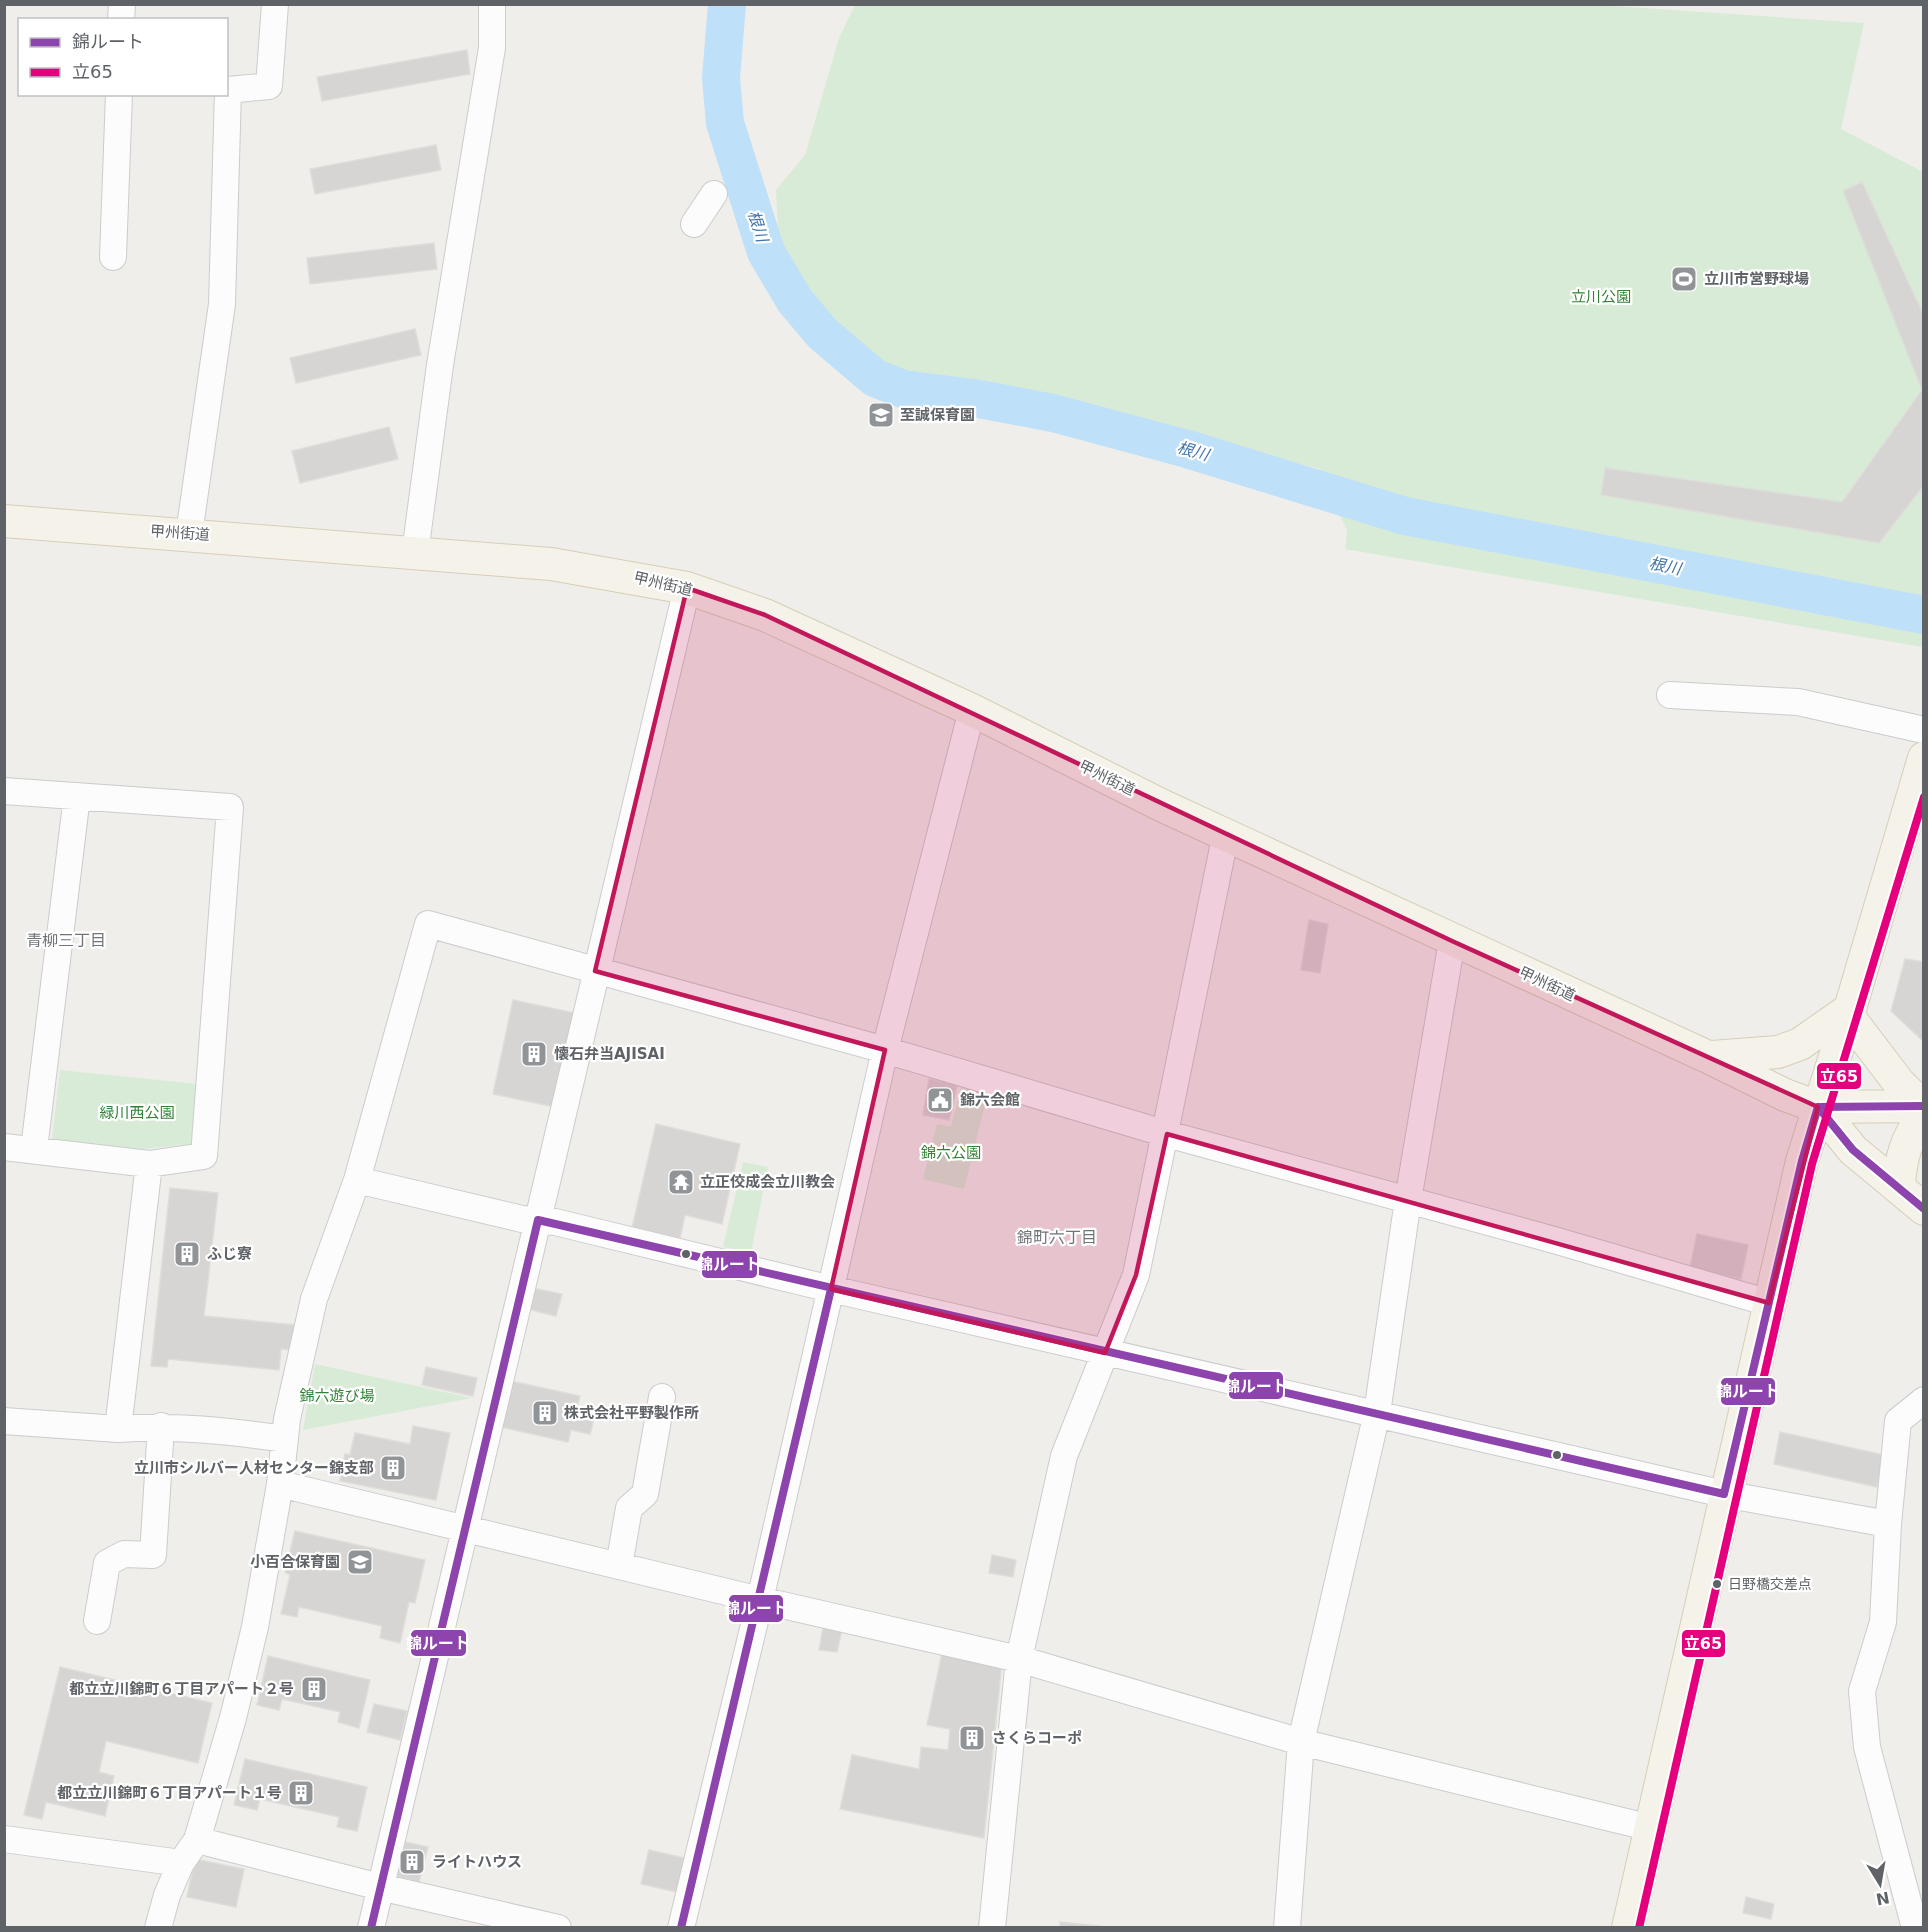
<svg xmlns="http://www.w3.org/2000/svg" width="1928" height="1932" font-family="'DejaVu Sans','Noto Sans JP',sans-serif">
<rect width="100%" height="100%" fill="#efeeea"/>
<path fill="#d8ebd6" d="M 1583,4 L 1864,23 L 1841,129 L 1923,172 L 1923,647 L 1345,549 L 1347,531 L 1320,469 L 1072,407 L 913,378 L 863,355 L 824,318 L 796,282 L 778,230 L 776,190 L 805,155 L 839,38 L 855,5 Z
M 60,1070 L 198,1084 L 191,1144 L 143,1149 L 52,1139 Z
M 962,1085 L 988,1092 L 964,1189 L 923,1179 L 937,1124 L 951,1127 Z
M 743,1162 L 768,1167 L 751,1252 L 723,1247 Z
M 315,1364 L 472,1398 L 303,1430 Z"/>
<g fill="none" stroke-linecap="round" stroke-linejoin="round">
<path stroke="#bfe0f9" stroke-width="38" d="M 727,4 L 721,78 L 725,123 L 766,252 L 795,301 L 823,334 L 875,378 L 903,389 L 974,398 L 1053,413 L 1187,449 L 1405,516 L 1924,615"/>
</g>
<path fill="#d6d5d3" stroke="#deddd9" stroke-width="1.5" d="M 467,50 L 470,74 L 322,101 L 317,77 Z
M 436,145 L 441,170 L 315,194 L 310,169 Z
M 1862,182 L 1924,316 L 1924,485 L 1879,543 L 1601,495 L 1605,468 L 1842,502 L 1922,390 L 1843,191 Z
M 434,243 L 437,269 L 310,284 L 307,258 Z
M 415,329 L 421,355 L 296,383 L 290,358 Z
M 389,427 L 398,459 L 300,483 L 292,451 Z
M 1309,920 L 1328,924 L 1320,973 L 1301,970 Z
M 1905,959 L 1924,962 L 1924,1042 L 1891,1011 Z
M 513,1000 L 575,1013 L 555,1107 L 493,1094 Z
M 929,1079 L 957,1085 L 949,1120 L 923,1115 Z
M 656,1124 L 740,1144 L 722,1224 L 685,1215 L 680,1238 L 632,1228 Z
M 170,1188 L 218,1193 L 204,1316 L 296,1325 L 293,1350 L 281,1349 L 279,1370 L 168,1359 L 167,1367 L 151,1366 Z
M 1697,1234 L 1748,1245 L 1741,1279 L 1690,1268 Z
M 532,1288 L 562,1294 L 556,1316 L 527,1309 Z
M 426,1367 L 477,1378 L 473,1396 L 422,1385 Z
M 511,1381 L 580,1396 L 576,1411 L 595,1415 L 590,1434 L 571,1430 L 568,1442 L 501,1427 Z
M 413,1426 L 450,1433 L 436,1500 L 340,1481 L 345,1454 L 350,1455 L 355,1433 L 410,1444 Z
M 1780,1432 L 1884,1455 L 1877,1487 L 1774,1464 Z
M 295,1531 L 425,1560 L 415,1603 L 409,1602 L 400,1643 L 380,1638 L 382,1626 L 299,1607 L 297,1617 L 281,1614 L 290,1575 L 285,1572 Z
M 992,1555 L 1016,1560 L 1013,1577 L 989,1573 Z
M 824,1622 L 843,1626 L 837,1652 L 819,1650 Z
M 942,1653 L 1002,1662 L 984,1838 L 840,1809 L 852,1755 L 919,1769 L 921,1747 L 948,1750 L 950,1729 L 927,1725 Z
M 268,1656 L 370,1680 L 359,1728 L 338,1722 L 340,1712 L 282,1699 L 279,1710 L 257,1705 Z
M 60,1667 L 212,1703 L 198,1763 L 106,1741 L 99,1772 L 114,1776 L 105,1816 L 46,1802 L 42,1819 L 24,1815 Z
M 374,1704 L 407,1711 L 400,1740 L 367,1732 Z
M 245,1759 L 367,1787 L 357,1831 L 337,1827 L 339,1817 L 260,1799 L 257,1810 L 234,1805 Z
M 405,1842 L 428,1847 L 419,1882 L 396,1876 Z
M 649,1850 L 689,1859 L 681,1893 L 641,1884 Z
M 195,1859 L 244,1869 L 236,1907 L 187,1897 Z
M 1746,1897 L 1774,1904 L 1771,1919 L 1743,1913 Z
M 1060,1922 L 1108,1927 L 1060,1928 Z"/>
<g fill="none" stroke-linecap="round" stroke-linejoin="round">
<g stroke="#cbcccc" stroke-width="28">
<path id="minor" d="M 121,20 L 122,4
M 694,224 L 714,194
M 113,257 L 119,94
M 189,534 L 222,304 L 228,90 L 269,86 L 275,4
M 415,553 L 440,365 L 492,48 L 492,4
M 1670,695 L 1798,702 L 1924,730
M 4,791 L 230,807 L 204,1156 L 149,1164 L 4,1147
M 34,1149 L 77,796
M 149,1164 L 118,1429 C 175,1425 229,1431 285,1439
M 357,1180 L 522,1219 L 555,1222 L 831,1289 L 1724,1494 L 1888,1524 L 1898,1421 L 1924,1400
M 4,1421 L 118,1429
M 280,1484 L 760,1600 L 1019,1659 L 1301,1742 L 1651,1828
M 1888,1524 L 1883,1622 L 1862,1691 L 1867,1747 L 1915,1928
M 619,1566 L 629,1508 L 645,1494 L 662,1397
M 97,1621 L 107,1563 L 124,1554 L 153,1555 L 161,1426
M 4,1839 L 181,1863
M 197,1840 L 380,1887 L 558,1928
M 158,1928 L 167,1895 L 181,1863 L 197,1840 L 233,1718 L 255,1627 L 280,1484 L 287,1419 L 314,1299 L 357,1180 L 428,924 L 885,1050 L 1167,1134 L 1554,1240 L 1769,1303
M 371,1928 L 687,588
M 681,1928 L 760,1600 L 885,1050 L 972,710
M 992,1928 L 1019,1659 L 1064,1456 L 1136,1275 L 1226,833
M 1287,1928 L 1301,1742 L 1377,1413 L 1408,1200 L 1452,941"/>
</g>
<g stroke="#d7ceb8" stroke-width="34">
<path id="major" d="M 4,521 L 551,564 L 687,588 L 765,615 L 972,710 L 1163,806 L 1708,1057 L 1785,1095 L 1818,1107 L 1924,1106
M 1848,1016 L 1899,1083 L 1922,1106
M 1712,1057 L 1778,1052 L 1800,1044 L 1850,1009
M 1818,1107 L 1853,1150 L 1924,1209
M 1899,1188 C 1900,1160 1906,1137 1924,1116
M 1628,1928 L 1802,1161 L 1850,1009 L 1924,758"/>
</g>
<use href="#minor" stroke="#fdfcfc" stroke-width="26"/>
<use href="#major" stroke="#f4f2e9" stroke-width="32"/>
<g stroke="#fff" stroke-width="12">
<path id="bus-1" d="M 1818,1107 L 1853,1150 L 1924,1209
M 1818,1107 L 1924,1106
M 371,1928 L 538,1220 L 1724,1494 L 1802,1161 L 1818,1107
M 681,1928 L 831,1289"/>
</g>
<g stroke="#fff" stroke-width="12">
<path id="bus-2" d="M 1639,1928 L 1812,1164 L 1924,797"/>
</g>
<use href="#bus-1" stroke="#8e44ad" stroke-width="8"/>
<use href="#bus-2" stroke="#e5007d" stroke-width="8"/>
</g>
<path fill="#c2185b" fill-opacity="0.2" stroke="#c2185b" stroke-width="4.5" stroke-linejoin="round" d="M 687,588 L 765,615 L 1452,941 L 1818,1107 L 1769,1303 L 1167,1134 L 1136,1275 L 1105,1353 L 831,1289 L 885,1050 L 595,971 Z"/>
<defs>
<g id="stadium-square" transform="scale(1.35)"><rect x="-9" y="-9" width="18" height="18" rx="4" fill="#919496" stroke="#fff"/><path d="M0-5a6.5 5 0 1 0 0 10a6.5 5 0 1 0 0-10ZM-3.5-1.8h7v3.6h-7Z" fill="#fff"/></g>
<g id="school-square" transform="scale(1.35)"><rect x="-9" y="-9" width="18" height="18" rx="4" fill="#919496" stroke="#fff"/><path d="M0-5L7-2L0 1L-7-2ZM-4 1L0 2.5L4 1V4Q0 6-4 4Z" fill="#fff"/></g>
<g id="building-square" transform="scale(1.35)"><rect x="-9" y="-9" width="18" height="18" rx="4" fill="#919496" stroke="#fff"/><path d="M-4-6H4V6H1V3H-1V6H-4ZM-2.5-4.3h1.7v1.8h-1.7ZM.8-4.3h1.7v1.8H.8ZM-2.5-1h1.7V.8h-1.7ZM.8-1h1.7V.8H.8Z" fill="#fff"/></g>
<g id="civic-square" transform="scale(1.35)"><rect x="-9" y="-9" width="18" height="18" rx="4" fill="#919496" stroke="#fff"/><path d="M-.6-6.5H3V-4.5H.6V-3L4-1V1h2V6H-6V1h2V-1L-.6-3ZM-1.2 2.5V6h2.4V2.5Z" fill="#fff"/></g>
<g id="temple-square" transform="scale(1.35)"><rect x="-9" y="-9" width="18" height="18" rx="4" fill="#919496" stroke="#fff"/><path d="M0-6L5-2H3V0L6.5 2.5H4V6H1.5V3h-3V6H-4V2.5H-6.5L-3 0V-2H-5Z" fill="#fff"/></g>
</defs>
<g fill-rule="evenodd">
<use href="#stadium-square" x="1684" y="279"/>
<use href="#school-square" x="881" y="415"/>
<use href="#building-square" x="534" y="1054"/>
<use href="#civic-square" x="940" y="1100"/>
<use href="#temple-square" x="681" y="1182"/>
<use href="#building-square" x="187" y="1254"/>
<use href="#building-square" x="545" y="1413"/>
<use href="#building-square" x="393" y="1468"/>
<use href="#school-square" x="360" y="1562"/>
<use href="#building-square" x="314" y="1689"/>
<use href="#building-square" x="972" y="1738"/>
<use href="#building-square" x="301" y="1793"/>
<use href="#building-square" x="412" y="1862"/>
</g>
<g fill="#5f6368" stroke="#fff" stroke-width="2">
<circle cx="686" cy="1254" r="5"/>
<circle cx="1557" cy="1455" r="5"/>
<circle cx="1717" cy="1584" r="5"/>
</g>
<g text-anchor="middle" dominant-baseline="central" stroke-width="4.5" stroke-linejoin="round" paint-order="stroke">
<g font-size="14" fill="#5f6368" stroke="#fff" text-anchor="start">
<text x="1728" y="1584">日野橋交差点</text>
</g>
<g font-size="15" font-weight="bold" fill="#5f6368" stroke="#fff" text-anchor="start">
<text x="1704" y="279">立川市営野球場</text>
<text x="900" y="415">至誠保育園</text>
<text x="554" y="1054">懐石弁当AJISAI</text>
<text x="960" y="1100">錦六会館</text>
<text x="700" y="1182">立正佼成会立川教会</text>
<text x="207" y="1254">ふじ寮</text>
<text x="564" y="1413">株式会社平野製作所</text>
<text x="374" y="1468" text-anchor="end">立川市シルバー人材センター錦支部</text>
<text x="340" y="1562" text-anchor="end">小百合保育園</text>
<text x="294" y="1689" text-anchor="end">都立立川錦町６丁目アパート２号</text>
<text x="992" y="1738">さくらコーポ</text>
<text x="282" y="1793" text-anchor="end">都立立川錦町６丁目アパート１号</text>
<text x="432" y="1862">ライトハウス</text>
</g>
<g font-size="15" fill="#348238" stroke="#fff">
<text x="1601" y="297">立川公園</text>
<text x="137" y="1113">緑川西公園</text>
<text x="951" y="1153">錦六公園</text>
<text x="337" y="1396">錦六遊び場</text>
</g>
<g font-size="15" fill="#5f6368" stroke="#fff">
<text transform="translate(180 533) rotate(4)">甲州街道</text>
<text transform="translate(663 584) rotate(13)">甲州街道</text>
<text transform="translate(1107 778) rotate(26)">甲州街道</text>
<text transform="translate(1547 984) rotate(25)">甲州街道</text>
</g>
<g font-size="16" font-style="italic" fill="#4174aa" stroke="#fff">
<text transform="translate(758 226) rotate(72)">根川</text>
<text transform="translate(1193 451) rotate(16)">根川</text>
<text transform="translate(1665 566) rotate(11)">根川</text>
</g>
<g font-size="16" fill="#70757a" stroke="#fff">
<text x="66" y="940">青柳三丁目</text>
<text x="1057" y="1237">錦町六丁目</text>
</g>
</g>
<g stroke="#fff" stroke-width="2">
<rect x="1816" y="1062" width="46" height="28" rx="6" fill="#e5007d"/>
<rect x="701" y="1250" width="57" height="29" rx="6" fill="#8e44ad"/>
<rect x="1228" y="1371" width="56" height="29" rx="6" fill="#8e44ad"/>
<rect x="1720" y="1377" width="56" height="29" rx="6" fill="#8e44ad"/>
<rect x="728" y="1594" width="56" height="29" rx="6" fill="#8e44ad"/>
<rect x="410" y="1629" width="57" height="28" rx="6" fill="#8e44ad"/>
<rect x="1681" y="1629" width="45" height="29" rx="6" fill="#e5007d"/>
</g>
<g font-size="16" text-anchor="middle" font-weight="bold" fill="#fff">
<text x="1839" y="1082">立65</text>
<text x="729" y="1270">錦ルート</text>
<text x="1256" y="1392">錦ルート</text>
<text x="1748" y="1397">錦ルート</text>
<text x="756" y="1614">錦ルート</text>
<text x="438" y="1649">錦ルート</text>
<text x="1703" y="1649">立65</text>
</g>
<rect width="1928" height="1932" fill="none" stroke="#5f6368" stroke-width="12"/>
<rect x="18" y="18" width="210" height="78" fill="#ffffff" stroke="#bfc1c3" stroke-width="1.5"/>
<rect x="30" y="38" width="30" height="9" fill="#8e44ad" stroke="#bfc1c3" stroke-width="1.5"/>
<text x="72" y="48" font-size="18" fill="#5f6368">錦ルート</text>
<rect x="30" y="68" width="30" height="9" fill="#e5007d" stroke="#bfc1c3" stroke-width="1.5"/>
<text x="72" y="78" font-size="18" fill="#5f6368">立65</text>
<g transform="translate(1880 1884) rotate(169)" stroke="#ffffff" stroke-width="4.5" paint-order="stroke">
<path d="M0-4.5L10 22L0 15L-10 22Z" fill="#5f6368"/>
<text y="-9" font-size="16" font-weight="bold" text-anchor="middle" fill="#5f6368">N</text>
</g>
</svg>
